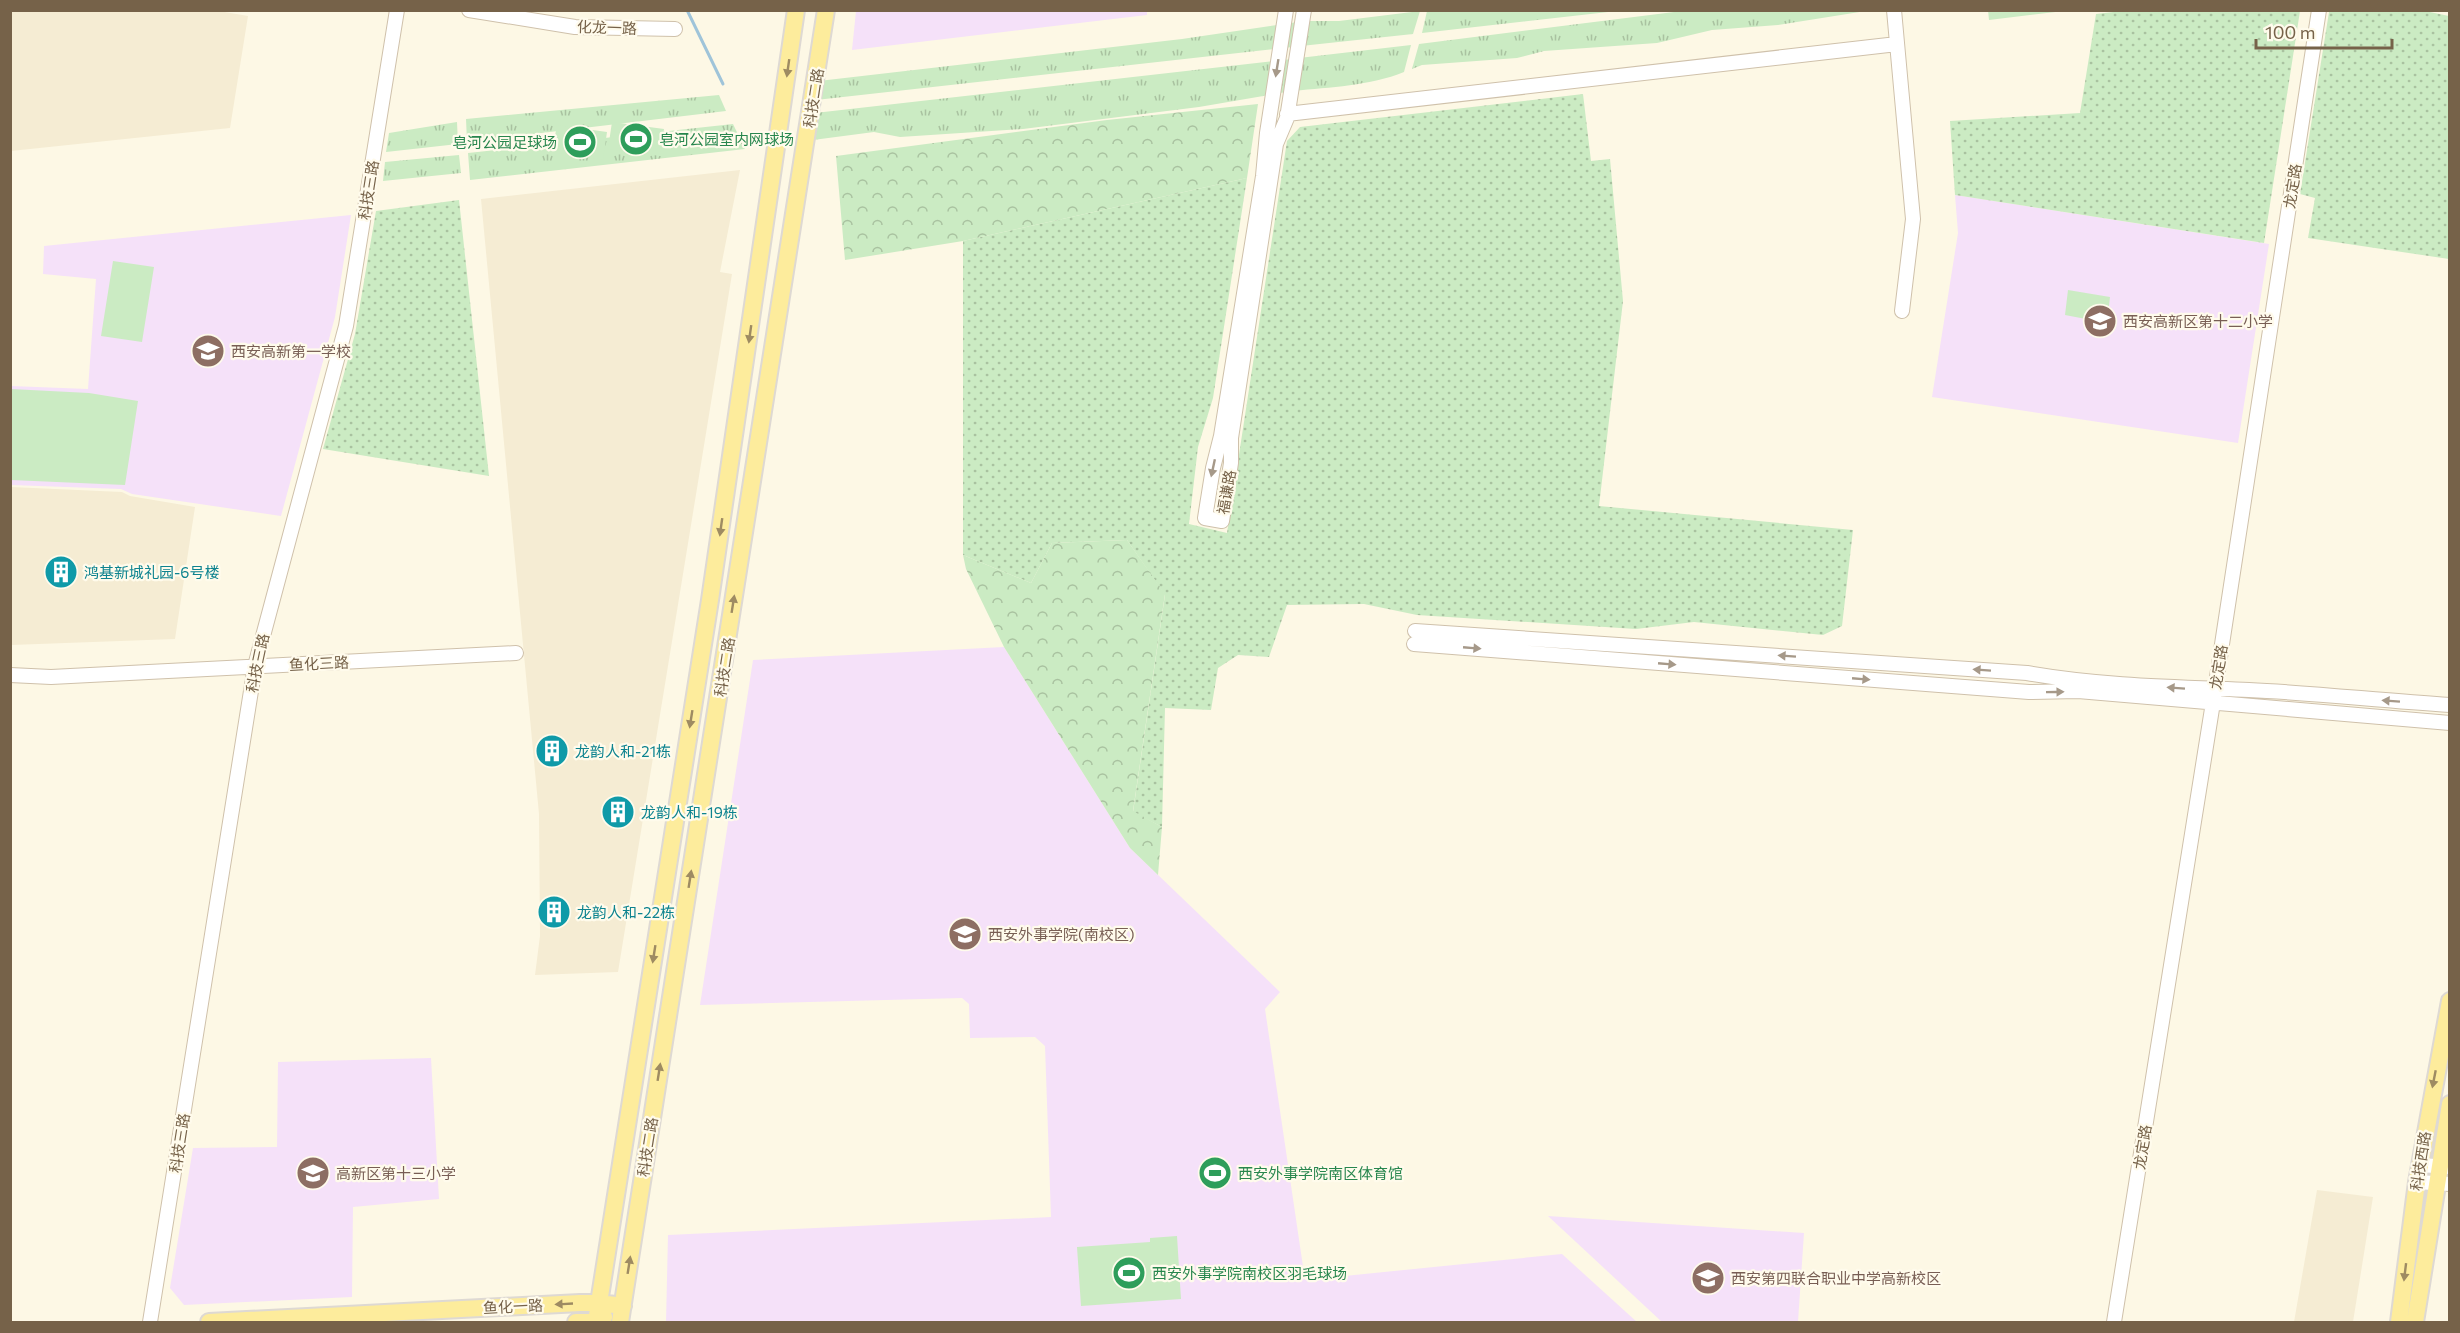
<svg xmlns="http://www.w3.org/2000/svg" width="2460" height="1333" font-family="Commissioner,'Noto Sans SC',sans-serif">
<defs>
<pattern id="grass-dots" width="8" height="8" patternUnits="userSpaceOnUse" patternTransform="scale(1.5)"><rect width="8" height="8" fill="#cbebc3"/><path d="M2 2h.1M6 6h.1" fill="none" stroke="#a9c2a0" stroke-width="1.8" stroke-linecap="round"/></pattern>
<pattern id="forest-crowns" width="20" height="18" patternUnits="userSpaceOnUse" patternTransform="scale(1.5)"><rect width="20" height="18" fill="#cbebc3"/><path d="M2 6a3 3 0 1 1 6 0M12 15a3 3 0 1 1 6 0" fill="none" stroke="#a9c2a0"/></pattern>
<pattern id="park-tufts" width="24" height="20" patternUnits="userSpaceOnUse" patternTransform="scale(1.5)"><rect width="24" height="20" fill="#cbebc3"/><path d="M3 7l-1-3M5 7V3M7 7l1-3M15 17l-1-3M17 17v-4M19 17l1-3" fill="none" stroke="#a9c2a0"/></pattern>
</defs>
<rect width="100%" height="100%" fill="#fdf8e5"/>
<path fill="#f5ecd3" d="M 213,10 L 248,16 L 230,128 L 11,151 L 11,11 Z
M 740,170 L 720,272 L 732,274 L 618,972 L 535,975 L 540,936 L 539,814 L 481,199 Z
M 11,487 L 122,492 L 130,496 L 195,507 L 175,639 L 11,645 Z
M 2317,1190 L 2373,1197 L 2353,1322 L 2294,1322 Z"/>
<path fill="#f5e1f9" d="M 856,11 L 1147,10 L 1147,15 L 852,50 Z
M 1955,195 L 2269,244 L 2238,443 L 1932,397 L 1958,233 Z
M 351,215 L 335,317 L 281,516 L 132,494 L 121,489 L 11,485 L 11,386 L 88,389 L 96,279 L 43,274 L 44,246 Z
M 1004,647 L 1130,848 L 1280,992 L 1265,1009 L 1305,1280 L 1562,1254 L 1637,1322 L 666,1322 L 668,1235 L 1051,1217 L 1045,1046 L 1035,1037 L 970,1038 L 969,1004 L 962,998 L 700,1005 L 753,660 Z
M 431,1058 L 439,1199 L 353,1207 L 352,1297 L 184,1305 L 170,1288 L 193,1148 L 277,1147 L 278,1062 Z
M 1548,1216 L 1804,1233 L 1798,1322 L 1662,1322 Z"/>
<path fill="url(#grass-dots)" d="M 2331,10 L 2425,11 L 2449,16 L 2449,259 L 2308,238 L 2315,198 L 2300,194 L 2329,12 Z
M 2122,11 L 2300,11 L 2264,243 L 1955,195 L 1950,121 L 2080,113 L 2096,14 Z
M 1583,94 L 1591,161 L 1610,159 L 1623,301 L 1599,506 L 1853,530 L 1842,626 L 1823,635 L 1694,622 L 1636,629 L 1417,615 L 1364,604 L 1287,605 L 1269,657 L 1238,655 L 1218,668 L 1211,710 L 1165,708 L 1162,827 L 1133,812 L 1165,595 L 1127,540 L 1052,543 L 1031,583 L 963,555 L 963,241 L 1247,178 L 1213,398 L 1198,447 L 1189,524 L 1227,533 L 1287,141 L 1300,127 Z
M 459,200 L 489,476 L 323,449 L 355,334 L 376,211 Z"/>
<path fill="url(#forest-crowns)" d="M 1258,104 L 1247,178 L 963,241 L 845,260 L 836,156 L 1107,120 Z
M 1127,540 L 1165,594 L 1133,811 L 1162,827 L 1158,875 L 1130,848 L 1004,647 L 966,569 L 963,555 L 1031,583 L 1052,543 Z"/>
<path fill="url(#park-tufts)" d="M 1690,10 L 1866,11 L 1778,25 L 1712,30 L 1657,43 L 1544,51 L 1517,58 L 1422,65 L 1412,69 L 1419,44 Z
M 1988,10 L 2064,10 L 2064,11 L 1989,20 Z
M 1420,11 L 1413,34 L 1301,46 L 1305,21 L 1339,21 Z
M 1427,11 L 1427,10 L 1617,11 L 1422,33 Z
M 1298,22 L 1293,47 L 807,101 L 810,82 L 1182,39 Z
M 1411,45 L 1404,72 C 1370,86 1330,87 1294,91 L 1299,58 Z
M 1292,59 L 1286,92 L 1199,107 L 1023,129 L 900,137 L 874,132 L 813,140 L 806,114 Z
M 719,95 L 726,111 L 467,142 L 466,119 Z
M 457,122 L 458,144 L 386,152 L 389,133 Z
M 733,124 L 745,149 L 470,180 L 468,153 Z
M 459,155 L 461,173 L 383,181 L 385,162 Z"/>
<path fill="#cbebc3" d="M 612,122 L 664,129 L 660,156 L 608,149 Z
M 557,125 L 607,132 L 603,160 L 552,152 Z
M 113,261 L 154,267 L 142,342 L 101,336 Z
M 2068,290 L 2110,297 L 2107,323 L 2065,315 Z
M 11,389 L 89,393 L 138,401 L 125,485 L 11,480 Z
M 1177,1236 L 1181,1299 L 1081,1306 L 1077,1247 L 1150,1242 L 1150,1238 Z"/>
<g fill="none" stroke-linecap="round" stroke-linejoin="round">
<path stroke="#9fc4d9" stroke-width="3" d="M 687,10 L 723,84"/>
<g stroke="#cfc1ab" stroke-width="16">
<path id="minor" d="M 469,10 L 575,27 L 675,29
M 1286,10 L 1267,133 L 1263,176 L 1221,436 L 1213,468 L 1205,518 L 1222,521 L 1231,463 L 1231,438 L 1276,144 L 1287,118 L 1304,10
M 1894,10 L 1913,219 L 1902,311
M 1287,114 L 1897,44
M 1415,631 L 2027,673 C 2101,686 2175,687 2249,690 C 2316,693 2383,701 2450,705
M 1414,644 L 2029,692 L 2078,691 L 2450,723
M 10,675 L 51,677 L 516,653
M 2420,1165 L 2450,1167
M 2417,1182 L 2450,1184
M 150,1322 L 255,666 L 346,326 L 397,10
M 2114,1322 L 2215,690 L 2319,10"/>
</g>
<g stroke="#ded9d3" stroke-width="20">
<path id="major" d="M 209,1322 L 580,1303 L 599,1303 L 623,1306
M 576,1322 L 596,1322 L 604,1317
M 596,1322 L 710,600 L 796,10
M 620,1322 L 826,10
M 2399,1322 L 2417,1182 L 2450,1001
M 2415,1322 L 2450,1104"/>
</g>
<use href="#minor" stroke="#fff" stroke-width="14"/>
<use href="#major" stroke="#fdec9c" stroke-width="16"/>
</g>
<defs><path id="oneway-solid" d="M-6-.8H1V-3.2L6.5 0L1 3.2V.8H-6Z" transform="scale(1.5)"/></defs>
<g fill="#9e8b62">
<use href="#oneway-solid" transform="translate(788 68) rotate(98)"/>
<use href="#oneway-solid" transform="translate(750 334) rotate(98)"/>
<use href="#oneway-solid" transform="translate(721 527) rotate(98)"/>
<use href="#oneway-solid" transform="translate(733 604) rotate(-81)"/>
<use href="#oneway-solid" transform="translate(691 719) rotate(99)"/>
<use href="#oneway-solid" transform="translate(690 879) rotate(-81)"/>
<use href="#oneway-solid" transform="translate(654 954) rotate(99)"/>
<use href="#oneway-solid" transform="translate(659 1072) rotate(-81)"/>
<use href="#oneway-solid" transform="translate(2434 1079) rotate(101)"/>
<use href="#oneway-solid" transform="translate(629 1265) rotate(-81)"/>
<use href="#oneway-solid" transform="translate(2405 1272) rotate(97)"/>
<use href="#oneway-solid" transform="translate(564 1304) rotate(177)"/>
</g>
<g fill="#a69989">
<use href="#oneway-solid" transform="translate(1277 68) rotate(99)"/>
<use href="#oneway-solid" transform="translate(1213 468) rotate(102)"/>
<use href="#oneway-solid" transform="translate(1472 648) rotate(5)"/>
<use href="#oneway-solid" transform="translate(1787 656) rotate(-176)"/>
<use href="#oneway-solid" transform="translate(1667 664) rotate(5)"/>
<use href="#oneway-solid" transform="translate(1982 670) rotate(-176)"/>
<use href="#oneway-solid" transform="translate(1861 679) rotate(5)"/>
<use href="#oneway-solid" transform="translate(2176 688) rotate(-176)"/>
<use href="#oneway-solid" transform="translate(2055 692) rotate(-1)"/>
<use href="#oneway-solid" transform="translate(2391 701) rotate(-176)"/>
</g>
<defs>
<g id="stadium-disc" transform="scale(1.725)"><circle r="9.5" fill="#2e9e5b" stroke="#fffbec"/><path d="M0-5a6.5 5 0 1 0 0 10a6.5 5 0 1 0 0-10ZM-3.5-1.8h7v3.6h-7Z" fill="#fff"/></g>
<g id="school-disc" transform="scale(1.725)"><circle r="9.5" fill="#8d6e63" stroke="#fffbec"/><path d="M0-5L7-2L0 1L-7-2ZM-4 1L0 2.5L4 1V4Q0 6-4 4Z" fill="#fff"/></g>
<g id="building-disc" transform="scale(1.725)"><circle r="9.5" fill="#0f9aa8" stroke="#fffbec"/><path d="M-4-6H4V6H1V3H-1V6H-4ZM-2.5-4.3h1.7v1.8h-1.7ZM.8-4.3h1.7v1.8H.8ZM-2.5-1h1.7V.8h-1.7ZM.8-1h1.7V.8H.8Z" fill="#fff"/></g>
<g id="university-disc" transform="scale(1.725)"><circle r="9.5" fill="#8d6e63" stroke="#fffbec"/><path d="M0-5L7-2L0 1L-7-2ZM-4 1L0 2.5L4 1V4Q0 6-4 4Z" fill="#fff"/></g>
</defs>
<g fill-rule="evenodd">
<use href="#stadium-disc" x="636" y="139"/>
<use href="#stadium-disc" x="580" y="142"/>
<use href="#school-disc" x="2100" y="321"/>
<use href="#school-disc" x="208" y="351"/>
<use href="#building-disc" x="61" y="572"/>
<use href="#building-disc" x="552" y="751"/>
<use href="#building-disc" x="618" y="812"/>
<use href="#building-disc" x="554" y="912"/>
<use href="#university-disc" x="965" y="934"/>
<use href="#school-disc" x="313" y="1173"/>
<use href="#stadium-disc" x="1215" y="1173"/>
<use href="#stadium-disc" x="1129" y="1273"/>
<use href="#school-disc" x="1708" y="1278"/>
</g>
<g text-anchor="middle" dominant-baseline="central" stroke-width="4.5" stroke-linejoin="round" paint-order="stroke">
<g font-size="15" fill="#766249" stroke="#fffbec">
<text transform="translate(607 27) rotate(2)">化龙一路</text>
<text transform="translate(813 98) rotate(-81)">科技二路</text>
<text transform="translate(2292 186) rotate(-81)">龙定路</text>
<text transform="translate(368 190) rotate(-81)">科技三路</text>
<text transform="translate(1226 492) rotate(-80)">福谦路</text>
<text transform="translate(257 663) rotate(-78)">科技三路</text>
<text transform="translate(319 663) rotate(-3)">鱼化三路</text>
<text transform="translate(724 667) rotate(-81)">科技二路</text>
<text transform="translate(2218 667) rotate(-81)">龙定路</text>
<text transform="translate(179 1143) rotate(-81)">科技三路</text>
<text transform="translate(647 1147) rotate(-81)">科技二路</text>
<text transform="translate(2142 1147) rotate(-81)">龙定路</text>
<text transform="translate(2420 1161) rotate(-81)">科技西路</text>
<text transform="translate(513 1306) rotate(-3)">鱼化一路</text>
</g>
<g font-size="15" fill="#27864d" stroke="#fffbec" text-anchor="start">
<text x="659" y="139">皂河公园室内网球场</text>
<text x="557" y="142" text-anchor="end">皂河公园足球场</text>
<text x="1238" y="1173">西安外事学院南区体育馆</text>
<text x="1152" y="1273">西安外事学院南校区羽毛球场</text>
</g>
<g font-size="15" fill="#785e54" stroke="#fffbec" text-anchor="start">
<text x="2123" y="321">西安高新区第十二小学</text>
<text x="231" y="351">西安高新第一学校</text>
<text x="988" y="934">西安外事学院(南校区)</text>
<text x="336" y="1173">高新区第十三小学</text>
<text x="1731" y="1278">西安第四联合职业中学高新校区</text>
</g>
<g font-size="15" fill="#0d838f" stroke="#fffbec" text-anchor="start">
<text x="84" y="572">鸿基新城礼园-6号楼</text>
<text x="575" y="751">龙韵人和-21栋</text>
<text x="641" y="812">龙韵人和-19栋</text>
<text x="577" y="912">龙韵人和-22栋</text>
</g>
</g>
<rect width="2460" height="1333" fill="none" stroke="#766249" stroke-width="24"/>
<path d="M2256 39v9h136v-9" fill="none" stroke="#766249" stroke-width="3"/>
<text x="2265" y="39" font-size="18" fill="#766249" stroke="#fffbec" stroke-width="4.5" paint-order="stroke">100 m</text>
</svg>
